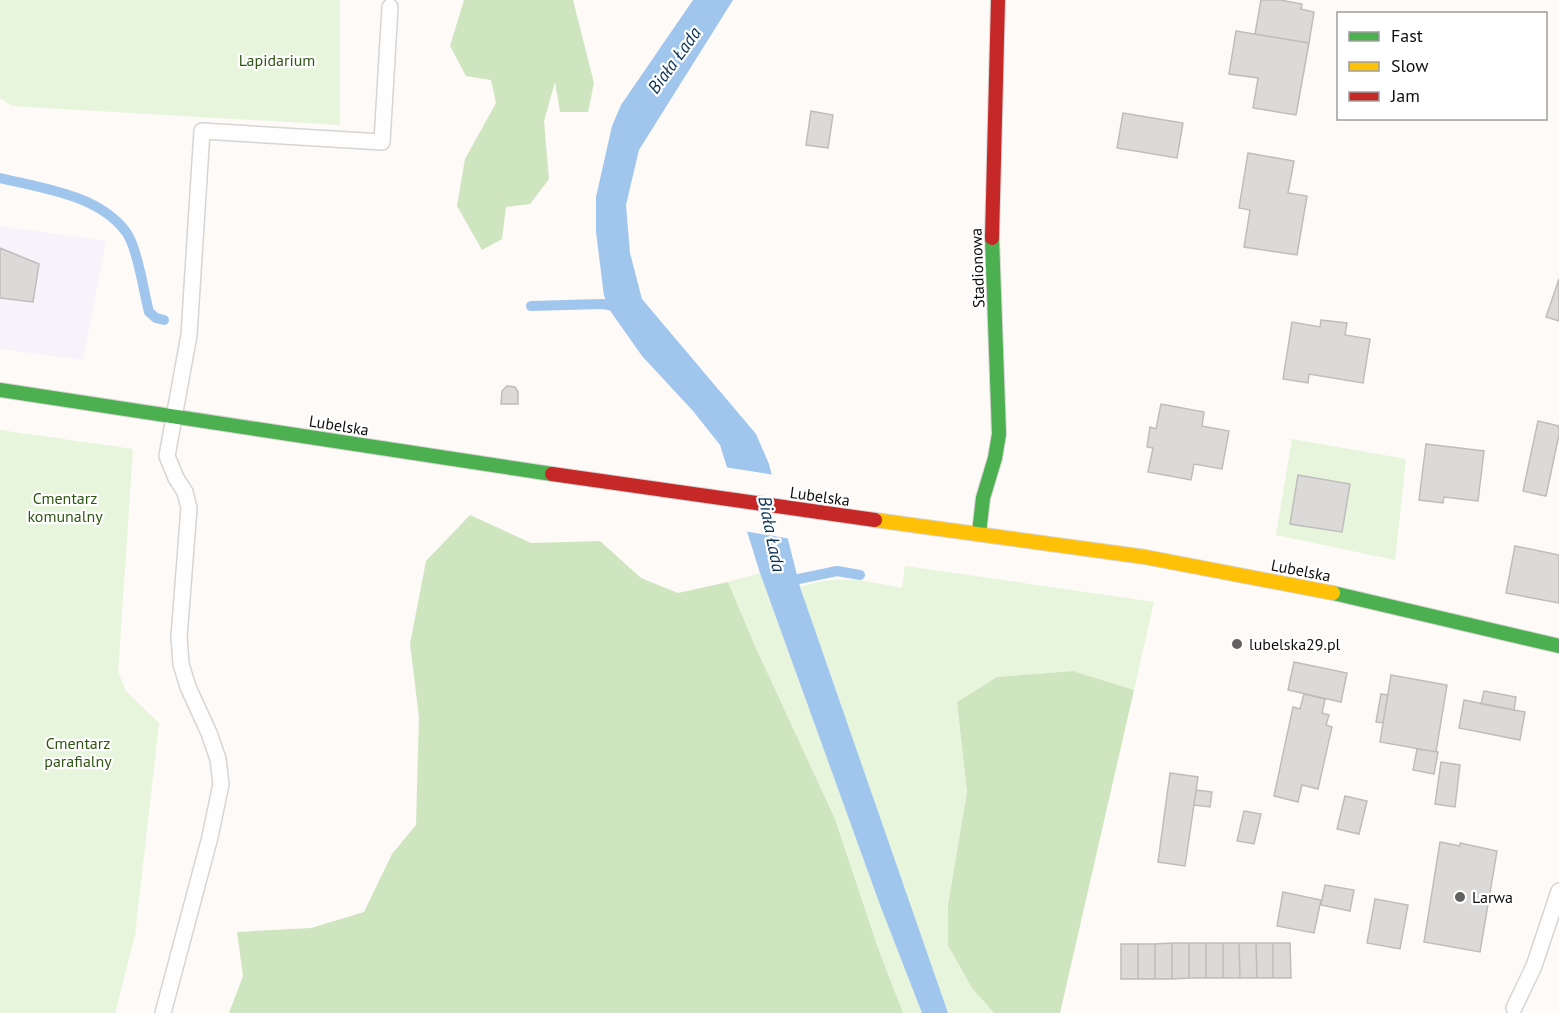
<svg xmlns="http://www.w3.org/2000/svg" width="1559" height="1013" font-family="'PT Sans',sans-serif">
<rect width="100%" height="100%" fill="#fdfaf7"/>
<path fill="#f6f3fa" d="M 0,226 L 106,241 L 83,360 L 0,349 Z"/>
<path fill="#e6f5db" d="M 0,0 L 340,0 L 340,125 L 12,106 L 0,98 Z
M 0,430 L 133,449 L 118,672 L 126,691 L 159,723 L 135,935 L 115,1013 L 0,1013 Z
M 1292,439 L 1406,459 L 1395,560 L 1276,535 Z
M 905,566 L 1154,602 L 1134,690 L 1073,671 L 997,677 L 957,702 L 967,792 L 948,905 L 972,988 L 994,1013 L 948,1013 L 945,1008 L 800,587 C 839,574 862,580 902,588 Z
M 760,573 L 880,905 L 922,1013 L 903,1013 L 878,948 L 835,819 L 755,646 L 728,582 Z"/>
<path fill="#cee5bf" d="M 464,0 L 573,0 L 594,83 L 588,112 L 560,112 L 555,82 L 544,121 L 549,179 L 530,204 L 506,207 L 502,239 L 482,250 L 457,206 L 465,159 L 496,103 L 491,80 L 466,76 L 450,46 Z
M 470,515 L 531,543 L 600,541 L 641,578 L 678,593 L 728,582 L 755,646 L 835,819 L 878,948 L 903,1013 L 229,1013 L 243,976 L 237,932 L 311,928 L 364,912 L 392,854 L 416,825 L 419,717 L 410,644 L 426,561 Z
M 1073,671 L 1134,690 L 1060,1013 L 994,1013 L 972,988 L 948,945 L 948,905 L 967,792 L 957,702 L 997,677 Z"/>
<path fill="#a1c6ee" d="M 693,0 L 733,0 L 639,150 L 626,205 L 630,253 L 642,299 L 756,434 L 769,464 L 800,587 L 948,1013 L 922,1013 L 880,905 L 760,573 L 720,445 L 693,411 L 642,356 L 611,312 L 604,296 L 596,232 L 596,197 L 612,126 L 621,105 Z"/>
<path fill="#fdfaf7" d="M 724,467 L 775,475 L 791,539 L 744,531 Z"/>
<g fill="none" stroke-linecap="round" stroke-linejoin="round">
<path stroke="#a1c6ee" stroke-width="10" d="M 0,178 C 42,188 99,195 126,232 C 137,246 144,293 149,312 L 156,318 L 164,320
M 531,306 L 602,304 L 621,307
M 784,582 L 837,571 L 860,575"/>
</g>
<path fill="#dcdad8" stroke="#bfbdbb" stroke-width="1.5" d="M 1261,0 L 1280,0 L 1302,4 L 1301,9 L 1314,12 L 1309,43 L 1255,34 Z
M 1236,31 L 1309,43 L 1296,115 L 1253,108 L 1258,78 L 1229,74 Z
M 811,111 L 833,115 L 828,148 L 806,145 Z
M 1123,113 L 1183,123 L 1177,158 L 1117,148 Z
M 1248,153 L 1294,161 L 1288,193 L 1307,196 L 1297,255 L 1244,247 L 1250,210 L 1239,208 Z
M 0,248 L 39,264 L 33,302 L 0,298 Z
M 1559,279 L 1559,321 L 1546,317 Z
M 1321,320 L 1347,323 L 1345,335 L 1370,339 L 1363,383 L 1309,374 L 1308,383 L 1283,379 L 1292,322 L 1320,327 Z
M 507,386 L 515,387 L 518,392 L 518,404 L 501,404 L 502,391 Z
M 1161,404 L 1204,412 L 1202,426 L 1229,431 L 1222,469 L 1194,464 L 1191,480 L 1148,472 L 1153,448 L 1147,447 L 1150,427 L 1156,429 Z
M 1538,421 L 1559,426 L 1559,435 L 1546,496 L 1523,491 Z
M 1426,444 L 1484,451 L 1478,501 L 1444,497 L 1443,503 L 1419,500 Z
M 1298,475 L 1350,484 L 1342,532 L 1290,524 Z
M 1515,546 L 1559,555 L 1559,603 L 1506,593 Z
M 1294,662 L 1347,673 L 1341,702 L 1288,690 Z
M 1391,675 L 1447,685 L 1436,752 L 1380,742 Z
M 1484,691 L 1516,697 L 1514,710 L 1481,704 Z
M 1304,694 L 1325,699 L 1322,713 L 1329,715 L 1326,725 L 1332,727 L 1318,789 L 1302,785 L 1298,802 L 1274,796 L 1293,707 L 1300,709 Z
M 1381,694 L 1388,695 L 1383,723 L 1376,722 Z
M 1464,700 L 1525,712 L 1520,740 L 1459,728 Z
M 1417,749 L 1438,752 L 1434,774 L 1413,770 Z
M 1441,762 L 1460,765 L 1455,807 L 1435,804 Z
M 1170,773 L 1198,777 L 1185,866 L 1158,862 Z
M 1196,790 L 1212,792 L 1210,807 L 1194,805 Z
M 1345,796 L 1367,801 L 1359,834 L 1337,829 Z
M 1244,811 L 1261,814 L 1254,844 L 1237,841 Z
M 1440,842 L 1460,846 L 1460,843 L 1497,851 L 1480,952 L 1424,942 Z
M 1325,885 L 1354,890 L 1350,911 L 1321,905 Z
M 1283,892 L 1321,900 L 1314,933 L 1277,926 Z
M 1375,899 L 1408,905 L 1400,949 L 1367,943 Z
M 1172,943 L 1189,943 L 1189,978 L 1172,979 Z
M 1172,943 L 1172,979 L 1155,979 L 1155,944 Z
M 1189,943 L 1206,943 L 1206,978 L 1189,978 Z
M 1206,943 L 1223,943 L 1223,978 L 1206,978 Z
M 1223,943 L 1239,943 L 1240,978 L 1223,978 Z
M 1239,943 L 1256,943 L 1257,978 L 1240,978 Z
M 1256,943 L 1273,943 L 1273,978 L 1257,978 Z
M 1273,943 L 1290,943 L 1291,978 L 1273,978 Z
M 1121,944 L 1138,944 L 1138,979 L 1121,979 Z
M 1138,944 L 1155,944 L 1155,979 L 1138,979 Z"/>
<g fill="none" stroke-linecap="round" stroke-linejoin="round">
<g stroke="#d7d5d3" stroke-width="18">
<path id="lane" d="M 1514,1008 L 1534,966 L 1559,891
M 163,1013 L 210,837 L 221,784 L 218,759 L 209,733 L 188,687 L 181,664 L 179,637 L 189,508 L 185,492 L 176,478 L 167,456 L 189,335 L 202,131 L 382,142 L 390,7"/>
</g>
<g stroke="#d7d5d3" stroke-width="16">
<path id="fast" d="M 0,390 L 552,474
M 979,533 L 983,498 L 995,458 L 999,434 L 992,238
M 1333,593 L 1559,646"/>
</g>
<g stroke="#d7d5d3" stroke-width="16">
<path id="slow" d="M 875,520 L 1145,557 L 1333,593"/>
</g>
<g stroke="#d7d5d3" stroke-width="16">
<path id="jam" d="M 992,238 L 998,0
M 552,474 L 875,520"/>
</g>
<use href="#lane" stroke="#fffefe" stroke-width="15"/>
<use href="#fast" stroke="#4caf50" stroke-width="14"/>
<use href="#slow" stroke="#ffc107" stroke-width="14"/>
<use href="#jam" stroke="#c62828" stroke-width="14"/>
</g>
<g fill="#63615f" stroke="#fff" stroke-width="2">
<circle cx="1237" cy="644" r="6"/>
<circle cx="1460" cy="897" r="6"/>
</g>
<g text-anchor="middle" dominant-baseline="central" stroke-width="4.5" stroke-linejoin="round" paint-order="stroke">
<g font-size="16" fill="#2e5612" stroke="#fff">
<text x="277" y="60">Lapidarium</text>
<text x="65" y="498">Cmentarz<tspan x="65" dy="18">komunalny</tspan></text>
<text x="78" y="743">Cmentarz<tspan x="78" dy="18">parafialny</tspan></text>
</g>
<g font-size="16" fill="#100e0d" stroke="#fff">
<text transform="translate(977 268) rotate(-92)">Stadionowa</text>
<text transform="translate(339 425) rotate(9)">Lubelska</text>
<text transform="translate(820 496) rotate(8)">Lubelska</text>
<text transform="translate(1301 570) rotate(11)">Lubelska</text>
</g>
<g font-size="16" fill="#100e0d" stroke="#fff" text-anchor="start">
<text x="1249" y="644">lubelska29.pl</text>
<text x="1472" y="897">Larwa</text>
</g>
<g font-size="18" font-style="italic" fill="#093157" stroke="#fff">
<text transform="translate(674 60) rotate(-54)">Biała Łada</text>
<text transform="translate(772 534) rotate(79)">Biała Łada</text>
</g>
</g>
<rect x="1337" y="12" width="210" height="108" fill="#ffffff" stroke="#9f9f9e" stroke-width="1.5"/>
<rect x="1349" y="32" width="30" height="9" fill="#4caf50" stroke="#9f9f9e" stroke-width="1.5"/>
<text x="1391" y="42" font-size="18" fill="#100e0d">Fast</text>
<rect x="1349" y="62" width="30" height="9" fill="#ffc107" stroke="#9f9f9e" stroke-width="1.5"/>
<text x="1391" y="72" font-size="18" fill="#100e0d">Slow</text>
<rect x="1349" y="92" width="30" height="9" fill="#c62828" stroke="#9f9f9e" stroke-width="1.5"/>
<text x="1391" y="102" font-size="18" fill="#100e0d">Jam</text>
</svg>
